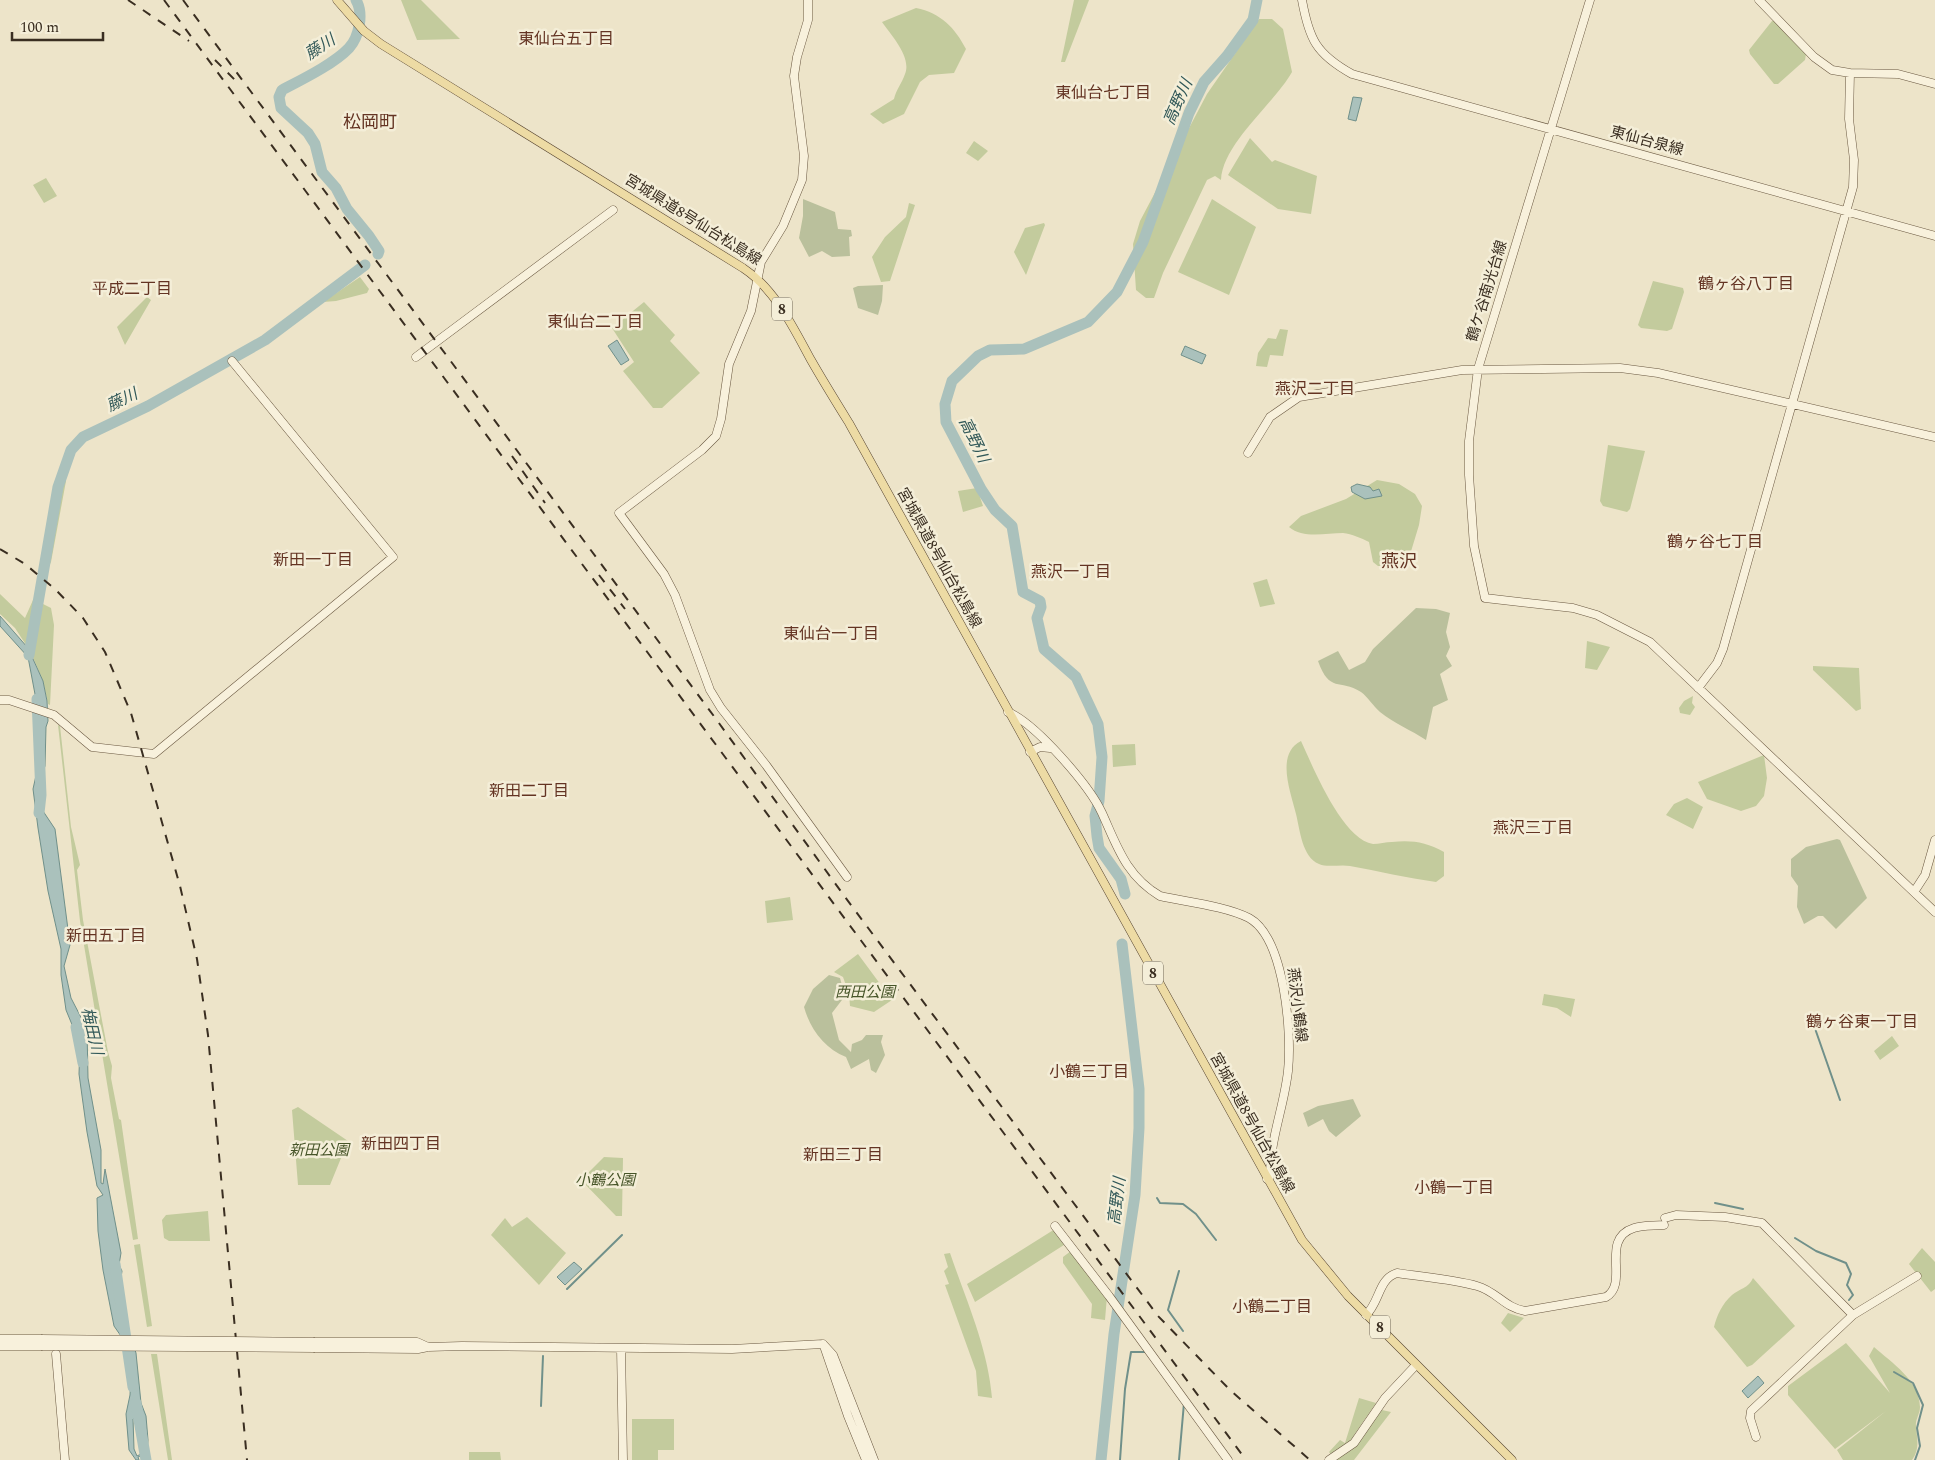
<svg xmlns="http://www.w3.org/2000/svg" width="1935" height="1460" font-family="Spectral,'Noto Sans JP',serif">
<rect width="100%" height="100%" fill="#ede4c9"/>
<path fill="#c3cb9d" d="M 401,0 L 421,0 L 460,39 L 417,40 Z
M 1074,0 L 1089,0 L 1065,62 L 1061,62 Z
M 916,8 C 941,13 955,28 966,49 L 954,73 L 929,75 L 920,82 L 904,114 L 883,124 L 870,114 L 894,99 C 896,90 902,83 905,74 C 912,57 891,35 882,22 Z
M 1259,19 L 1272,19 L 1283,29 L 1292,72 C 1274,104 1223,143 1221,180 L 1215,176 L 1207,180 L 1163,273 L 1154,298 L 1146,298 L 1136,290 L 1133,244 L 1140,221 L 1207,94 Z
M 1772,21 L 1775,21 L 1806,54 L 1805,60 L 1778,84 L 1774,84 L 1750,54 L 1749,50 Z
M 1250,138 L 1272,162 L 1275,160 L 1317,176 L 1311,214 L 1278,209 L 1228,175 Z
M 974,141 L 988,151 L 978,161 L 966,153 Z
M 46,178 L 57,196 L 44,203 L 33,185 Z
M 1212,199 L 1256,227 L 1229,295 L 1178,272 Z
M 909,203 L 915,205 L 890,281 L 881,282 L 872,257 L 885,237 L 906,217 Z
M 1044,223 L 1045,225 L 1026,275 L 1014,252 L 1025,228 Z
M 360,277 L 369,289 L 367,293 L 336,301 L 323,302 Z
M 1653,281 L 1683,288 L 1684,292 L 1672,329 L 1667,331 L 1641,328 L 1638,325 Z
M 147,297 L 151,300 L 125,345 L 117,327 Z
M 644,302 L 675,335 L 670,341 L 700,373 L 662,408 L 653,408 L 623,371 L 634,362 L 612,328 Z
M 1280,329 L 1288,330 L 1283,356 L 1270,355 L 1267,367 L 1256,366 L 1258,353 L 1268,338 L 1276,339 Z
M 1608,445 L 1645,451 L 1630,509 L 1627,512 L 1603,506 L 1600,501 Z
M 62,477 L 66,481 L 51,562 L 47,570 L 46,569 Z
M 1377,480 L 1399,484 L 1415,494 L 1422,506 L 1419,525 L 1409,558 L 1399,566 L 1378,566 L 1373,562 L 1369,542 C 1361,538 1352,534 1343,533 C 1326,533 1303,539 1289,527 L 1301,516 L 1346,499 Z
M 977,488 L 983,506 L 963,512 L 958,491 Z
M 1267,579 L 1275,604 L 1260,607 L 1253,583 Z
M 0,594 L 25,618 L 33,600 L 38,603 L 28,648 L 15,628 L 0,614 Z
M 43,604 L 51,608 L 54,625 L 50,705 L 48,704 L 43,681 L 32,655 Z
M 1587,641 L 1610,647 L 1597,670 L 1585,668 Z
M 1813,666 L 1859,668 L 1861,709 L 1856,711 L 1813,670 Z
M 1693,696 L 1692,703 L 1695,707 L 1690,715 L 1680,713 L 1679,708 L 1684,701 Z
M 58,725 L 60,726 L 71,827 L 80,865 L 77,870 L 83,920 L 108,1052 L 112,1066 L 111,1078 L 119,1119 L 121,1120 L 138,1239 L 133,1240 L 80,921 Z
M 1301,741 C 1313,767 1342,839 1373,844 C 1379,844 1386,842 1392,842 C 1412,840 1426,842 1444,852 L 1444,876 L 1436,882 C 1407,878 1378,871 1350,866 C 1340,864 1328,868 1319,864 C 1302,857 1300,830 1296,814 C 1291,793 1275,754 1301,741 Z
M 1135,744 L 1136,765 L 1113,767 L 1112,745 Z
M 1764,755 L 1767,778 L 1764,796 L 1756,806 L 1741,811 L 1707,799 L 1698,782 Z
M 1687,798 L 1703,807 L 1693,829 L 1666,815 L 1674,804 Z
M 790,897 L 793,920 L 767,923 L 765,901 Z
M 858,954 L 892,1000 L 874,1012 L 850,1006 L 849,994 L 843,977 L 834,972 Z
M 1544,994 L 1575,999 L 1571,1017 L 1557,1008 L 1542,1005 Z
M 1892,1036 L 1899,1046 L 1880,1060 L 1874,1051 Z
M 298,1107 L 348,1141 L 330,1185 L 298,1185 L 292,1110 Z
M 604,1157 L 623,1158 L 622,1216 L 616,1216 L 581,1180 Z
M 208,1211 L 210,1241 L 169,1241 L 164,1238 L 162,1220 L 166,1215 Z
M 527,1217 L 566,1253 L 539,1285 L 491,1235 L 505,1218 L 512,1227 Z
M 1055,1229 L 1067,1243 L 975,1302 L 967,1284 Z
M 140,1244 L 152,1326 L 147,1327 L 134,1245 Z
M 1922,1248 L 1935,1262 L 1935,1289 L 1931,1292 L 1909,1264 Z
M 1071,1251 L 1107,1296 L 1105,1320 L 1091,1318 L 1092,1304 L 1063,1263 L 1063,1257 Z
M 950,1253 C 966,1300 988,1348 992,1398 L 978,1396 L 976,1371 L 945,1285 L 949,1284 L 944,1271 L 948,1267 L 944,1254 Z
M 1753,1278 L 1795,1326 L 1752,1365 L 1747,1367 L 1714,1327 C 1717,1315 1722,1304 1732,1295 C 1739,1289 1749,1288 1753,1278 Z
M 1508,1313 L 1524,1318 L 1510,1332 L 1501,1323 Z
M 1846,1343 L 1890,1393 L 1869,1356 L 1874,1347 C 1892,1363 1919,1380 1920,1407 C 1920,1414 1915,1420 1916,1426 C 1917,1439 1920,1449 1912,1460 L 1843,1460 L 1837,1450 L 1886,1411 L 1835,1449 L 1788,1395 L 1788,1386 Z
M 151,1354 L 157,1354 L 172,1460 L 168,1460 Z
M 1359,1398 L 1376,1403 L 1354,1435 L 1359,1440 L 1382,1410 L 1391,1412 L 1354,1460 L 1336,1460 L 1329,1452 L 1340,1440 L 1345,1443 Z
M 632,1419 L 674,1419 L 674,1450 L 658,1450 L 658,1460 L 632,1460 Z
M 469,1452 L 500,1452 L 501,1460 L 469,1460 Z"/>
<path fill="#bac09c" d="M 803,199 L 835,212 L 838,229 L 851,230 L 852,236 L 849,237 L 850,256 L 832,257 L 822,251 L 809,257 L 799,238 L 803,216 Z
M 883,285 L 882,301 L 878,315 L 858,308 L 853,288 L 858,286 Z
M 1416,608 L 1436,609 L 1450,613 L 1446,632 L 1450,647 L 1446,656 L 1452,666 L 1440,674 L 1448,700 L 1433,707 L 1426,740 C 1411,730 1395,724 1380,712 C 1373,706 1368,697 1361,692 C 1339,678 1330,694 1318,661 L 1338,651 L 1349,670 L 1365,662 L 1373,649 Z
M 1837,839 L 1840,840 L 1867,898 L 1836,929 L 1823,916 L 1818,916 L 1804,924 L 1797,907 L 1798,886 L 1791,876 L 1791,859 L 1806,847 Z
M 829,975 L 840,978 L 845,996 L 832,1013 L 839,1040 L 851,1052 L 852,1044 L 862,1040 L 866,1035 L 883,1035 L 881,1042 L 885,1055 L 876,1073 L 871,1070 L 869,1059 L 851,1069 L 846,1057 C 825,1049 810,1029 804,1007 L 813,989 Z
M 1353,1099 L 1361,1116 L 1336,1137 L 1329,1131 L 1323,1119 L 1308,1127 L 1303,1113 L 1318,1106 Z"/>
<path fill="#aac1bc" stroke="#70908a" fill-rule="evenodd" d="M 1353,97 L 1362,98 L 1356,121 L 1348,119 Z
M 617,340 L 629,360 L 621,365 L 608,346 Z
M 1185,346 L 1206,355 L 1202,364 L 1181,355 Z
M 1357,484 L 1370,487 L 1373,491 L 1379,489 L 1382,496 L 1365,499 L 1352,492 L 1351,487 Z
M 0,616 L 28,648 L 43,681 L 47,701 L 48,721 L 46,727 L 45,766 L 38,789 L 43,811 L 55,829 L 70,945 L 64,966 L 71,998 L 87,1029 L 88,1078 L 101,1150 L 101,1183 L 103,1184 L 105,1169 L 121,1253 L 119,1265 L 122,1271 L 121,1278 L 117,1276 L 118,1301 L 136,1353 L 141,1403 L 146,1416 L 148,1440 L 147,1453 L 138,1457 L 139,1460 L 136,1460 L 129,1450 L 126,1414 L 130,1395 L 132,1352 L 114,1326 L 103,1270 L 98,1231 L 97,1198 L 103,1195 L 97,1186 L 87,1132 L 79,1074 L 80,1044 L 66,1010 L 61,975 L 61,949 L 48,891 L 38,828 L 33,789 L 37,771 L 41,726 L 28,657 L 0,626 ZM 137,1416 L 145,1433 L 145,1452 L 137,1456 L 134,1449 L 133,1419 Z
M 574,1262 L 582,1269 L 565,1285 L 557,1277 Z
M 1758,1376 L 1764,1383 L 1748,1398 L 1742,1391 Z"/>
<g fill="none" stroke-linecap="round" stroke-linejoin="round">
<path stroke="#70908a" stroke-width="2" d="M 1811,1017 L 1840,1100
M 1157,1198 L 1160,1203 L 1183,1204 L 1196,1214 L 1216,1240
M 1715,1203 L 1743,1209
M 1795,1238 L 1816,1251 L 1846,1263 L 1851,1274 L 1847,1285 L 1853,1295 L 1849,1300
M 1179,1271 L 1168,1310 L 1183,1331
M 567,1289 L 622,1235
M 1894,1372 L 1913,1383 L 1923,1405 L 1917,1428 L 1920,1446 L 1915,1460
M 541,1406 L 543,1356
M 1120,1460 L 1125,1389 L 1131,1352 L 1145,1352
M 1179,1460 L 1184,1403"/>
<path stroke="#aac1bc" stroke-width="11" d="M 356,0 C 364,14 359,37 349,48 C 334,64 301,80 282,90 L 279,97 L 281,108 L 308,133 L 315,144 L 322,172 L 336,188 L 347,209 L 369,236 L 379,251 L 378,254
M 29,655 L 58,487 L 71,450 L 83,437 L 148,406 L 265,340 L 365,265
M 37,699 L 41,795 L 39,813
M 1125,894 L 1121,879 L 1099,848 L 1097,836 L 1095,816 L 1099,801 L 1102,757 L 1098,724 L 1076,677 L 1044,649 L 1037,618 L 1041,607 L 1040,601 L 1023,592 L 1012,526 L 995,510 L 981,489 L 946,422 L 945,404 L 952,381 L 978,356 L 990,350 L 1024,349 L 1088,322 L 1117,292 L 1143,242 L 1189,113 L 1204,82 L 1227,56 L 1253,20 L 1257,0
M 76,1027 L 83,1063
M 115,1264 L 133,1387
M 136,1403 L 146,1460
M 1101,1460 L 1114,1334 L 1135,1195 L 1139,1128 L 1139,1089 L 1122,944"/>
<g stroke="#6a5841" stroke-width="9">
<path id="secondary" d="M 808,0 L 808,20 L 797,57 L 794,76 L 804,156 L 802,180 L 783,226 L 761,262 L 751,311 L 729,364 L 721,419 L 716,436 L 702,450 L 619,513 L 664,574 L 675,595 L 710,690 L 721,708 L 766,765 L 847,877
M 1302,0 C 1309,39 1316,54 1352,74 L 1935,236
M 1590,0 L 1478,369 L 1469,441 L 1469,475 L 1474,546 L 1485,598 L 1573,608 L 1597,615 L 1650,642 L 1935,912
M 1759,0 L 1814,57 L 1832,70 L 1850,73 L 1898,74 L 1935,84
M 416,357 L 613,210
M 1248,453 L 1270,417 L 1299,397 L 1462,370 L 1620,368 L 1658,373 L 1935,437
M 1698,688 L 1717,663 L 1723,649 L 1853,187 L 1854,160 L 1849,119 L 1850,73
M 0,700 L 9,700 L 54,715 L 92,747 L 154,754 L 393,557 L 232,361
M 1008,712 C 1036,724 1089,785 1102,813 C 1117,846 1126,876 1160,896 C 1187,902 1225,906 1249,918 C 1285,938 1292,1034 1288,1071 C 1284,1107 1270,1139 1270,1176 L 1267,1179
M 1030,752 L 1040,747 L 1050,748
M 1914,892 L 1925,875 L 1935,840
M 1665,1218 L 1676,1215 L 1725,1217 L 1762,1223 L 1853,1315 L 1917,1276
M 1055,1226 L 1109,1296 L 1228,1460
M 1366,1315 C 1380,1302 1378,1279 1397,1273 C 1423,1277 1452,1279 1477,1286 C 1496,1291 1505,1308 1525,1311 L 1606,1297 C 1630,1283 1599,1239 1634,1228 C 1643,1225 1654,1226 1664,1225
M 0,1339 L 41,1339
M 315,1342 L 417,1342 L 428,1347
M 823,1344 L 833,1355 L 874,1460
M 0,1346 L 41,1346
M 824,1346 L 848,1416 L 866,1460
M 315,1348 L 418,1349 L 428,1347 L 462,1346 L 732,1349 L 823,1344
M 621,1348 L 623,1460
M 56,1354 L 65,1460
M 1756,1437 L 1750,1418 L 1751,1411 L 1853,1315
M 1329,1460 L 1354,1443 L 1385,1398 L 1416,1365"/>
</g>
<g stroke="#574532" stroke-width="9">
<path id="primary" d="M 337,0 L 364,31 L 381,44 L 743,268 C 775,289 793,327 811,360 C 823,381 836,402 849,423 L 1302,1240 L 1348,1296 L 1512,1460"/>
</g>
<use href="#secondary" stroke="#f8f1dc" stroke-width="8"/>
<use href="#primary" stroke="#eddba4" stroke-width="8"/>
<path stroke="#3a2e21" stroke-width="2" stroke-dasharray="9 9" stroke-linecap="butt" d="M 128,0 L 189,41
M 164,0 L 1246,1460
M 183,0 L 716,719 L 845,897 L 1158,1316 L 1230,1390 L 1310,1460
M 215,60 L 240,85
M 512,456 L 545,503
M 0,549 L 25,564 L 55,589 L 83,618 L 105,652 L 131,713 L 180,886 L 197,959 L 208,1035 L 247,1460
M 599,575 L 625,609"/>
<g stroke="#6a5841" stroke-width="9" stroke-linecap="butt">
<path id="secondary-bridge" d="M 41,1339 L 315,1342
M 41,1346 L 315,1348"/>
</g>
<use href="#secondary-bridge" stroke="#f8f1dc" stroke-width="8"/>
</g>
<g text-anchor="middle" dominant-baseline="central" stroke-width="5" stroke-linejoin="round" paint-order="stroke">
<g fill="#f4eed8" stroke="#726858" stroke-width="1">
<rect x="772" y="297.5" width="20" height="23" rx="4"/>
<rect x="1143" y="961.5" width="20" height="23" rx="4"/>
<rect x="1370" y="1315.5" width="20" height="23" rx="4"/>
</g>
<g font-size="14" font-weight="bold" fill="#3a2e21">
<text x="782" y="309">8</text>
<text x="1153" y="973">8</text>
<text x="1380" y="1327">8</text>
</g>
<g font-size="15" fill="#3a2e21" stroke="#f4eed8">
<text transform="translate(1647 141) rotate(15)">東仙台泉線</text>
<text transform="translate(693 220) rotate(32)">宮城県道8号仙台松島線</text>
<text transform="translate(1487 291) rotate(-73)">鶴ケ谷南光台線</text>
<text transform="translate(939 558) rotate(61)">宮城県道8号仙台松島線</text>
<text transform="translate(1297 1005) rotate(83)">燕沢小鶴線</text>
<text transform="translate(1252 1123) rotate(61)">宮城県道8号仙台松島線</text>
</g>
<g font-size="15" font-style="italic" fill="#475529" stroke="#f4eed8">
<text x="865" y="992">西田公園</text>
<text x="319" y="1150">新田公園</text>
<text x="605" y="1180">小鶴公園</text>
</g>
<g font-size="16" fill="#643423" stroke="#f4eed8">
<text x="566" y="39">東仙台五丁目</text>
<text x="1103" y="93">東仙台七丁目</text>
<text x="1746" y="284">鶴ヶ谷八丁目</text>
<text x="132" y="289">平成二丁目</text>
<text x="595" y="322">東仙台二丁目</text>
<text x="1315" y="389">燕沢二丁目</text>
<text x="1715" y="542">鶴ヶ谷七丁目</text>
<text x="313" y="560">新田一丁目</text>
<text x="1071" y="572">燕沢一丁目</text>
<text x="831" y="634">東仙台一丁目</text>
<text x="529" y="791">新田二丁目</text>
<text x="1533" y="828">燕沢三丁目</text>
<text x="106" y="936">新田五丁目</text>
<text x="1862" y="1022">鶴ヶ谷東一丁目</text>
<text x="1089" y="1072">小鶴三丁目</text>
<text x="401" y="1144">新田四丁目</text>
<text x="843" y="1155">新田三丁目</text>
<text x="1454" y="1188">小鶴一丁目</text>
<text x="1272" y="1307">小鶴二丁目</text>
</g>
<g font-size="16" font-style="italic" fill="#315858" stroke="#f4eed8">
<text transform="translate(320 47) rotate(-33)">藤川</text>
<text transform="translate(1178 102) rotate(-66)">高野川</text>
<text transform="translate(122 400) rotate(-26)">藤川</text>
<text transform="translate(974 440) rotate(64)">高野川</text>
<text transform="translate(92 1031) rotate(77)">梅田川</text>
<text transform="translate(1117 1201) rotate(-83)">高野川</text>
</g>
<g font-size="18" fill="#643423" stroke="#f4eed8">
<text x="370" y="122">松岡町</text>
<text x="1399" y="561">燕沢</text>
</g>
</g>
<path d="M12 32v8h91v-8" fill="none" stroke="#3a2e21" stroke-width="2.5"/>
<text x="20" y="32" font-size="15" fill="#3a2e21" stroke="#f4eed8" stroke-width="4" paint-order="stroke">100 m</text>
</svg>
